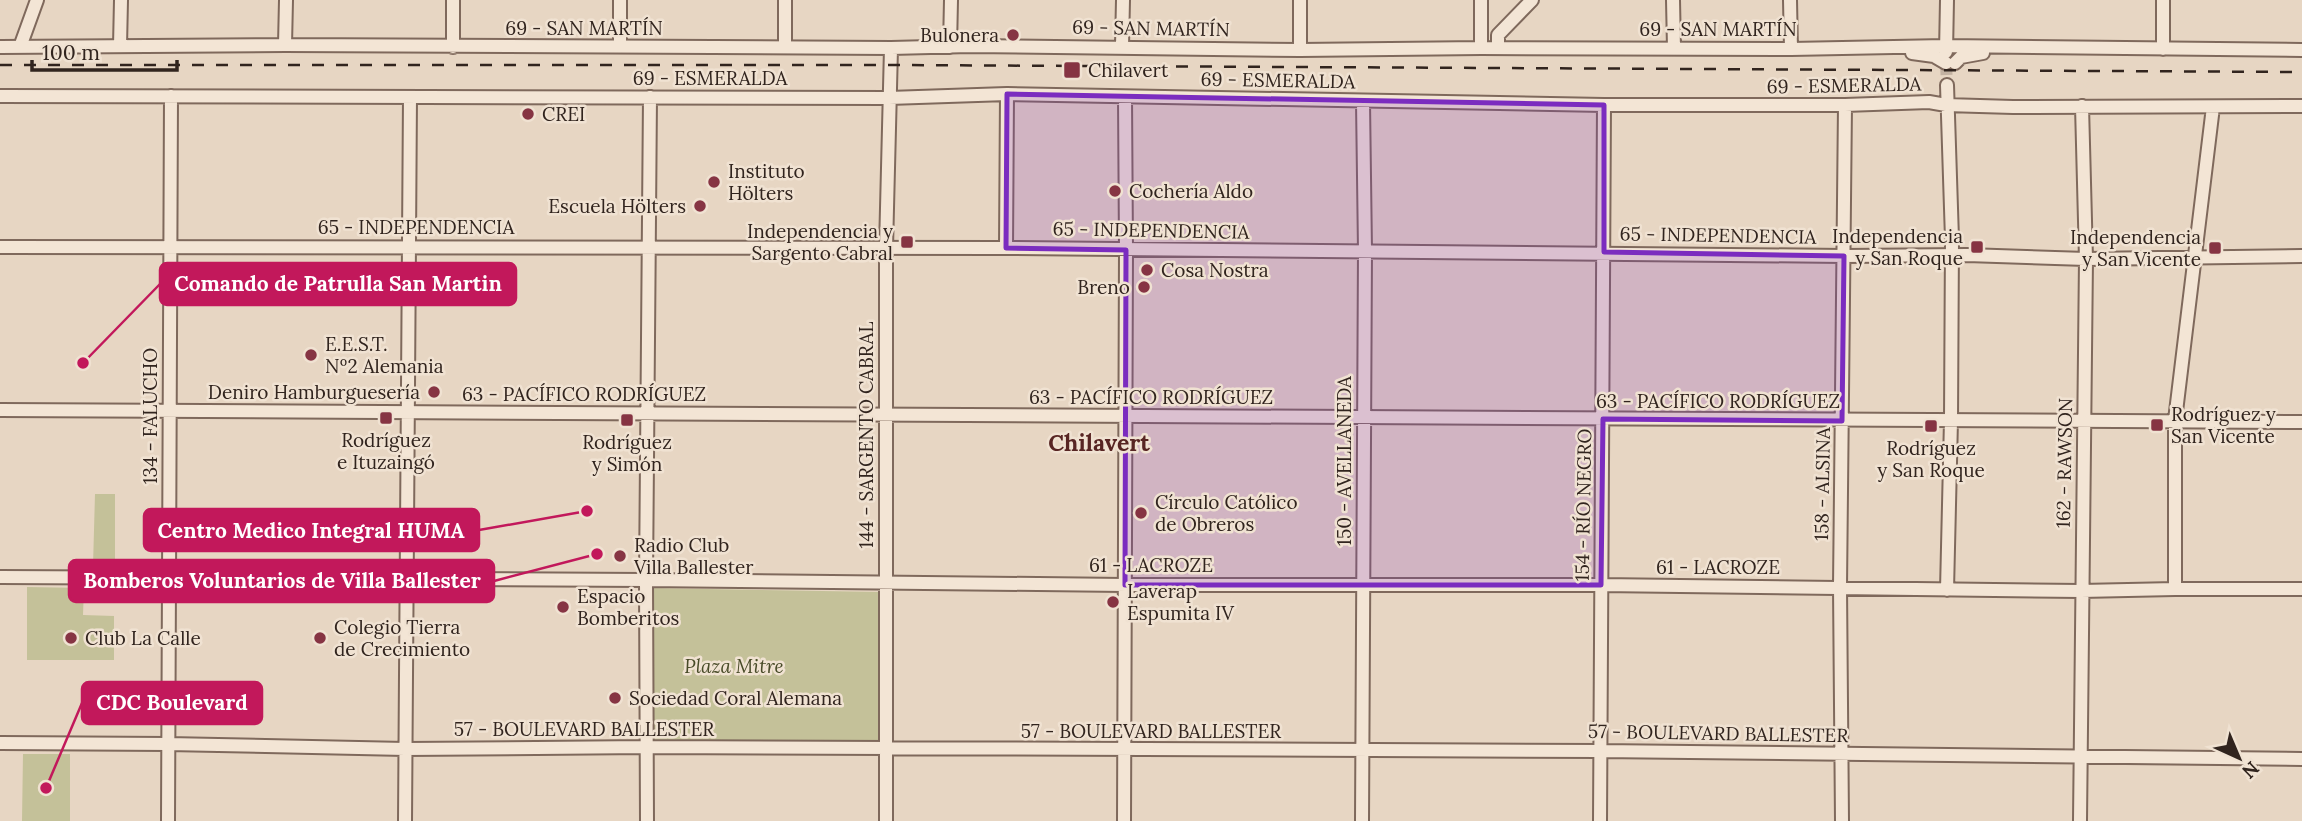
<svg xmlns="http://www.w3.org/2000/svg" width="2302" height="821" font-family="Lora,serif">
<rect width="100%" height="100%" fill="#e7d6c3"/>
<path fill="#c4c199" d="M 95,494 L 115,494 L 115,566 L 93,566 Z
M 27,587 L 84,588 L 83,615 L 114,616 L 114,660 L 27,660 Z
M 650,588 L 881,592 L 881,747 L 650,742 Z
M 23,754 L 70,754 L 70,821 L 22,821 Z"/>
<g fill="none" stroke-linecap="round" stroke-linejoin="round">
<path stroke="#c3b2a2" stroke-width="12" stroke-dasharray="12 6" stroke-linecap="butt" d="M 1946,63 L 1947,85"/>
<g stroke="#7f695c" stroke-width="16">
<path id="minor" d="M 620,0 L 620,47
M 1481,0 L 1481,48
M 1673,0 L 1674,48
M 1790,0 L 1791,49
M 2163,0 L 2163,49
M 285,45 L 286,0
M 120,46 L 121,0
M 1122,46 L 1123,0
M 0,47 L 285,45 L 891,48 L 970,46 L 1300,50 L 1481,48 L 1791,49 L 1945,46 L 2302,50
M 20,47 L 37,0
M 453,47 L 453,0
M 785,47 L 785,0
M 950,47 L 951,0
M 1498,48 L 1498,35 L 1532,0
M 1300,50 L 1300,0
M 1946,52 L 1947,0
M 1912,53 L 1934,56 L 1946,63
M 1955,63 L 1961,57 L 1983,53
M 0,96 L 889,98 L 1007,94 L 1604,105 L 1845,105 L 1929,102 L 1946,105 L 2013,107 L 2302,106
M 0,247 L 1006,248 L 1844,256 L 1967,255 L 2086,259 L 2302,256
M 1006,248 L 1007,94
M 0,410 L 2302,422
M 0,577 L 646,580 L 1125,585 L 1601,585 L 2081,591 L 2175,589 L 2302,589
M 2175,589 L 2175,420 L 2213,107
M 1947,590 L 1951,420 L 1952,239 L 1947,85
M 0,743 L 168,744 L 405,749 L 647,747 L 1600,751 L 2302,759
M 168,821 L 171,96
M 405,821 L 410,97
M 647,821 L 646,580 L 650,97
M 886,821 L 886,248 L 891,48
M 1124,821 L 1126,250 L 1125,97
M 1362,821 L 1365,251 L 1363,102
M 1600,821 L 1604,105
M 1842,821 L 1840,587 L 1845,105
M 2080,821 L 2086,259 L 2082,106"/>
</g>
<use href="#minor" stroke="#f3e5d5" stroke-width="12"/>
<path stroke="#31241e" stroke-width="2.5" stroke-dasharray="12 12" stroke-linecap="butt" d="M 0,65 L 890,65 L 2302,72"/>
</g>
<path fill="#7b2cbf" fill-opacity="0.2" stroke="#7b2cbf" stroke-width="5" stroke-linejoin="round" d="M 1007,94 L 1604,105 L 1604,252 L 1844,256 L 1842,421 L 1603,419 L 1601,585 L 1125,585 L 1126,250 L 1006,248 Z"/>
<g fill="#863443" stroke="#f0e2d2" stroke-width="2.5">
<circle cx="1013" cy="35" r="7"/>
<rect x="1063" y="61" width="18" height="18" rx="3.5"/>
<circle cx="528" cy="114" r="7"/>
<circle cx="714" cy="182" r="7"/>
<circle cx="1115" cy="191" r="7"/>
<circle cx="700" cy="206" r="7"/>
<rect x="900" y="235" width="14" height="14" rx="3.5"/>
<rect x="1970" y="240" width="14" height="14" rx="3.5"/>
<rect x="2208" y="241" width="14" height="14" rx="3.5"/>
<circle cx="1147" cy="270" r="7"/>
<circle cx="1144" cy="287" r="7"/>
<circle cx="311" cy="355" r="7"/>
<circle cx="434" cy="392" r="7"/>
<rect x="379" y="411" width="14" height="14" rx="3.5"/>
<rect x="620" y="413" width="14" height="14" rx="3.5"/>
<rect x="2150" y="418" width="14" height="14" rx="3.5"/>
<rect x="1924" y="419" width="14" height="14" rx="3.5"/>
<circle cx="1141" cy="513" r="7"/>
<circle cx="620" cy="556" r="7"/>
<circle cx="1113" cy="602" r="7"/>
<circle cx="563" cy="607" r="7"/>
<circle cx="71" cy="638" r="7"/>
<circle cx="320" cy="638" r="7"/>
<circle cx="615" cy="698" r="7"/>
</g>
<g text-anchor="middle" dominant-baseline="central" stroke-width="5" stroke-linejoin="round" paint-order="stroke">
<g font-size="19" fill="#31241e" stroke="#f0e2d2">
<text x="584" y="28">69 - SAN MARTÍN</text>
<text transform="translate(1151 28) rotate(1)">69 - SAN MARTÍN</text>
<text x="1718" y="29">69 - SAN MARTÍN</text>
<text x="710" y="78">69 - ESMERALDA</text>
<text transform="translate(1278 80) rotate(1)">69 - ESMERALDA</text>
<text transform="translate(1844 85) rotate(-1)">69 - ESMERALDA</text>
<text x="416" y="227">65 - INDEPENDENCIA</text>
<text transform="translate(1151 230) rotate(1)">65 - INDEPENDENCIA</text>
<text transform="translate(1718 235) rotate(1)">65 - INDEPENDENCIA</text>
<text x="584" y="394">63 - PACÍFICO RODRÍGUEZ</text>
<text x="1151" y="397">63 - PACÍFICO RODRÍGUEZ</text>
<text x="1718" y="401">63 - PACÍFICO RODRÍGUEZ</text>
<text transform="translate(150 416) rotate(-90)">134 - FALUCHO</text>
<text transform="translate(866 435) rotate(-90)">144 - SARGENTO CABRAL</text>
<text transform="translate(1344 461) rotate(-90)">150 - AVELLANEDA</text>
<text transform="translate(2064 463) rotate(-89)">162 - RAWSON</text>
<text transform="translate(1822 484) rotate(-89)">158 - ALSINA</text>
<text transform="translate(1583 505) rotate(-89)">154 - RÍO NEGRO</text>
<text x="1151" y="565">61 - LACROZE</text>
<text x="1718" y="567">61 - LACROZE</text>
<text x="584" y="729">57 - BOULEVARD BALLESTER</text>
<text x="1151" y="731">57 - BOULEVARD BALLESTER</text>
<text transform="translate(1718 733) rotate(1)">57 - BOULEVARD BALLESTER</text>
</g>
<g font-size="19" fill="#31241e" stroke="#f0e2d2" text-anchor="start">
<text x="999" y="35" text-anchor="end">Bulonera</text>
<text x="1088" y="70">Chilavert</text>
<text x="542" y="114">CREI</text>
<text x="728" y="171">Instituto<tspan x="728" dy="22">Hölters</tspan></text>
<text x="1129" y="191">Cochería Aldo</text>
<text x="686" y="206" text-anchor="end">Escuela Hölters</text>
<text x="893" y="231" text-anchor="end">Independencia y<tspan x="893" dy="22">Sargento Cabral</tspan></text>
<text x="1963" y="236" text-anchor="end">Independencia<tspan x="1963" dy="22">y San Roque</tspan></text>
<text x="2201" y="237" text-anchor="end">Independencia<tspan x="2201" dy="22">y San Vicente</tspan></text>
<text x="1161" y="270">Cosa Nostra</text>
<text x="1130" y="287" text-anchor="end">Breno</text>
<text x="325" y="344">E.E.S.T.<tspan x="325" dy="22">Nº2 Alemania</tspan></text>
<text x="420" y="392" text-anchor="end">Deniro Hamburguesería</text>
<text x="2171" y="414">Rodríguez y<tspan x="2171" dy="22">San Vicente</tspan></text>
<text x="386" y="440" text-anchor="middle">Rodríguez<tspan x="386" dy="22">e Ituzaingó</tspan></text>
<text x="627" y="442" text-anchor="middle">Rodríguez<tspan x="627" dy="22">y Simón</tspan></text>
<text x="1931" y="448" text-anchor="middle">Rodríguez<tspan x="1931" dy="22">y San Roque</tspan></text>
<text x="1155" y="502">Círculo Católico<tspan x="1155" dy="22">de Obreros</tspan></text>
<text x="634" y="545">Radio Club<tspan x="634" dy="22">Villa Ballester</tspan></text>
<text x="1127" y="591">Laverap<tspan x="1127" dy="22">Espumita IV</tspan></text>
<text x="577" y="596">Espacio<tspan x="577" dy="22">Bomberitos</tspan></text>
<text x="334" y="627">Colegio Tierra<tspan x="334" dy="22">de Crecimiento</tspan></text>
<text x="85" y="638">Club La Calle</text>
<text x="629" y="698">Sociedad Coral Alemana</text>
</g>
<g font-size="19" font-style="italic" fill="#484b28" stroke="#f0e2d2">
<text x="734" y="666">Plaza Mitre</text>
</g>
<g font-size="23" font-weight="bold" fill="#582523" stroke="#f0e2d2">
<text x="1099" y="442">Chilavert</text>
</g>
</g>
<path fill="none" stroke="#c2185b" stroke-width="2.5" d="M83 363L160 284M587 511L479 530M597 554L494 581M46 788L82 703"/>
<g fill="#c2185b" stroke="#f0e2d2" stroke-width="2.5">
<circle cx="83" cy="363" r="7"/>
<circle cx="587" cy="511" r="7"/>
<circle cx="597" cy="554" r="7"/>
<circle cx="46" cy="788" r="7"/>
</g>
<g fill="#c2185b" stroke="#c2185b" stroke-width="2.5">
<rect x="160" y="263" width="356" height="42" rx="7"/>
<rect x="144" y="509" width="335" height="42" rx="7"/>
<rect x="69" y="560" width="425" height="42" rx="7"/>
<rect x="82" y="682" width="180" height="42" rx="7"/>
</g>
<g font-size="21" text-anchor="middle" font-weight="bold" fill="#fff">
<text x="338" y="291">Comando de Patrulla San Martin</text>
<text x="311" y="538">Centro Medico Integral HUMA</text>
<text x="282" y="588">Bomberos Voluntarios de Villa Ballester</text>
<text x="172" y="710">CDC Boulevard</text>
</g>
<g transform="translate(2239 758) rotate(136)" stroke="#f0e2d2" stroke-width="5" paint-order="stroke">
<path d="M0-5L12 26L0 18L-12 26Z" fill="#31241e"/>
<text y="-10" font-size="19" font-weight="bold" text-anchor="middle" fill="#31241e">N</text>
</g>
<path d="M32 60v10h145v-10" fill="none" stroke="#31241e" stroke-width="3.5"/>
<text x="42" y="60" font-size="21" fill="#31241e" stroke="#f0e2d2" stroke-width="5" paint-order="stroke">100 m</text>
</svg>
